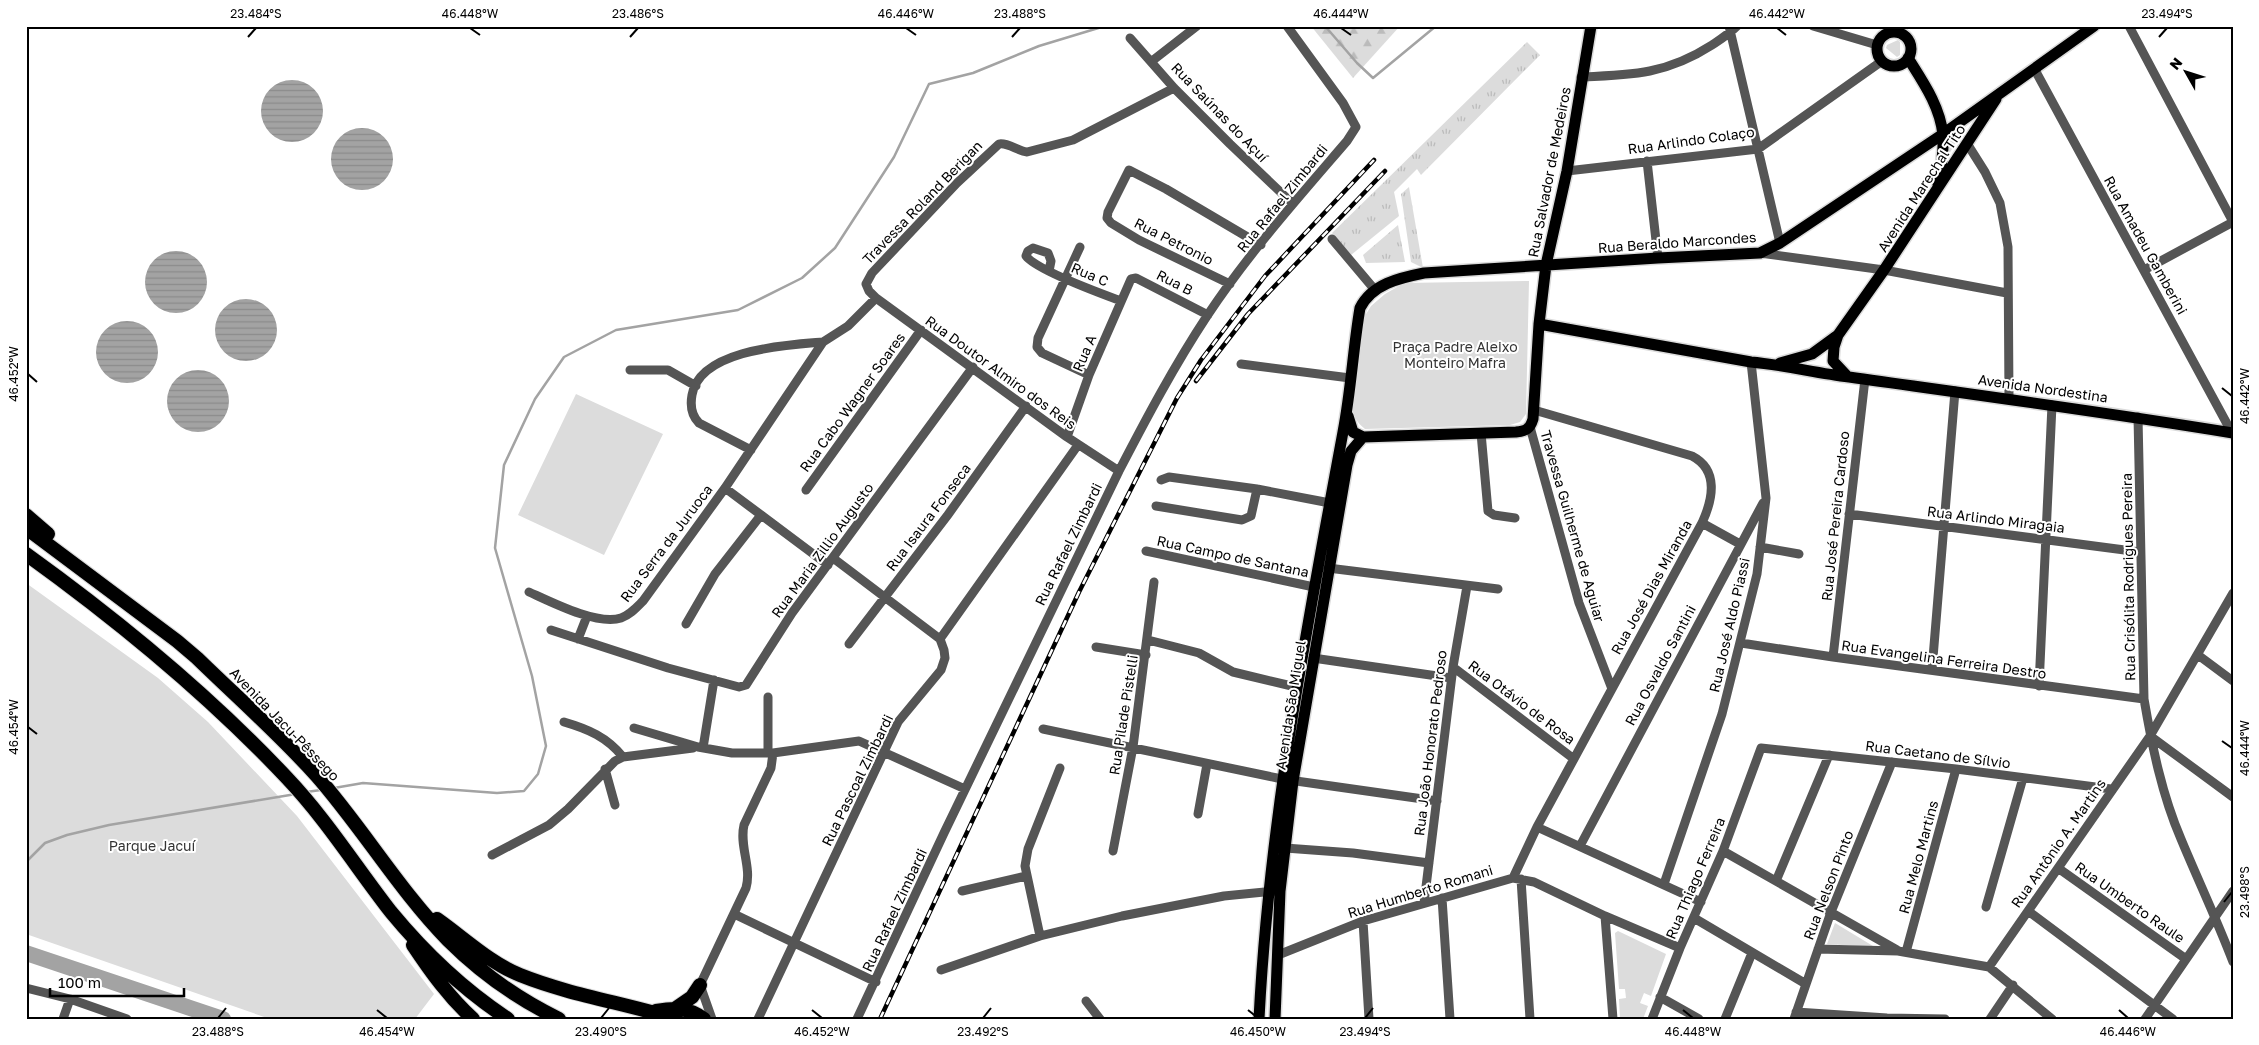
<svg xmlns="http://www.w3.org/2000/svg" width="2259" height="1045" font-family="'Golos Text',sans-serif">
<defs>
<pattern id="grass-tufts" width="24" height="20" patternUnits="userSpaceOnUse" patternTransform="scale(1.25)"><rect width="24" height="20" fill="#dcdcdc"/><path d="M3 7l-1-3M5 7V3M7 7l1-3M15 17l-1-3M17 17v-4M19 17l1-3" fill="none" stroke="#bbb"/></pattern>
<pattern id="forest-firs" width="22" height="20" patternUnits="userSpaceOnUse" patternTransform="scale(1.25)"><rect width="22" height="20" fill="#dcdcdc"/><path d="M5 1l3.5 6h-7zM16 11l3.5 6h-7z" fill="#bbb"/></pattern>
<pattern id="water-rules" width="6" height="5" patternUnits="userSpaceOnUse" patternTransform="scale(1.25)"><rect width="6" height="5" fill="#a3a3a3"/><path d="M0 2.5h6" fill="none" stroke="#8b8b8b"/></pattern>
</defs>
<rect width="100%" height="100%" fill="#fff"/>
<path fill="url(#grass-tufts)" d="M 1527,42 L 1540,55 L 1421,175 L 1417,169 L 1394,192 L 1399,216 L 1351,255 L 1332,233 Z
M 1409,187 L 1423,268 L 1411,262 L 1401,194 Z
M 1398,225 L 1405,262 L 1366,263 L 1363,255 Z"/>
<path fill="url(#forest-firs)" d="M 1311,26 L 1400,26 L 1353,78 Z"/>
<path fill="#dcdcdc" d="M 1898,40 L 1900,42 L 1900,55 L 1897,57 L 1886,48 L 1887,45 Z
M 1967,124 L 1949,154 L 1947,137 Z
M 1529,281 L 1526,414 L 1520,422 L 1510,425 L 1365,429 C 1356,422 1353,415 1352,404 L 1363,319 L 1371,306 L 1385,294 L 1404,283 Z
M 576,394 L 663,434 L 604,555 L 518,515 Z
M 26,583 L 158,678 L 208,722 L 297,816 L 434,994 L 415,1019 L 270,1019 L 26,934 Z
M 1835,923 L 1873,946 L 1873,947 L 1827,944 Z
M 1618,931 L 1666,954 L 1651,996 L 1644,993 L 1640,1003 L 1648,1006 L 1643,1019 L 1620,1019 L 1619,999 L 1626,998 L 1625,989 L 1619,989 L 1615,933 Z"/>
<path fill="url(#water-rules)" d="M261 111a31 31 0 1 1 62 0a31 31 0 1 1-62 0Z
M331 159a31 31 0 1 1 62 0a31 31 0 1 1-62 0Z
M145 282a31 31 0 1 1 62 0a31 31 0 1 1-62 0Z
M215 330a31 31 0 1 1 62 0a31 31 0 1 1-62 0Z
M96 352a31 31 0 1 1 62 0a31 31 0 1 1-62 0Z
M167 401a31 31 0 1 1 62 0a31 31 0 1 1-62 0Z"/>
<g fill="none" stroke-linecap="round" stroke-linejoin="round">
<path stroke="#a3a3a3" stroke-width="2.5" d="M 1325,26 L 1357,63 L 1373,78 L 1436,26
M 334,788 L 363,783 L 497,793 L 524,791 L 538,774 L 546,746 L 532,676 L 495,548 L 504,465 L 535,399 L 564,357 L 616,330 L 738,310 L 802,278 L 835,248 L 894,157 L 929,84 L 973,73 L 1039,46 L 1105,26
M 306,792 L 321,790
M 26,862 L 45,843 L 67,835 L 109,825 L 296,794"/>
<path stroke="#a3a3a3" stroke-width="16" d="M 26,953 L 223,1019"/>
<g stroke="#dbdbdb" stroke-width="14">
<path id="major" d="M1877 49a17 17 0 1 1 34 0a17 17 0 1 1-34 0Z
M 1908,58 C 1923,82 1940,106 1943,135 C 1944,151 1941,169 1938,185
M 1539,324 L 1751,362 C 1784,365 1816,373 1849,377 C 1977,395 2105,412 2233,433
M 1838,335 L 1834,347 L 1833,361 L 1847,376
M 1780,363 L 1812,354 L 1838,335 L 1884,270 L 1996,99
M 1348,416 L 1353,432 L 1363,437 L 1516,432 C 1526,431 1530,429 1533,419 L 1539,324 L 1546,265 L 1567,171 L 1591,26
M 1259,1019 C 1269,820 1307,627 1343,432 C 1351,391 1353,349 1360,308 C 1372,284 1399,278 1424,273 L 1658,258 L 1760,253 L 1780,243 L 1943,134 L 2094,26
M 1275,1019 L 1280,891 L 1293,781 L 1347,465 L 1351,451 L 1363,437"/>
</g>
<g stroke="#dbdbdb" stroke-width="16">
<path id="highway" d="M 26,515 L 48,534
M 26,528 L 177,641 L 197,658 C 236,696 279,734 316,775 C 362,827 399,890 448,940 C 480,972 518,999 559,1019
M 26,554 C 119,621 208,694 287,778 C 326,819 356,867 391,912 C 424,952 464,990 508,1019
M 437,919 C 464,938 490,963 520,975 C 570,995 624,1003 676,1019
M 413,945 C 431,972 449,997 473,1019
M 676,1008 L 692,997 L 700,985
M 656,1011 C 674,1008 689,1007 704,1019"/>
</g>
<path stroke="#555" stroke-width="9" d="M 1729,26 L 1780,243
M 1813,26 L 1877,45
M 2129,26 L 2233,222
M 1130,38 L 1174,88 L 1230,144 L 1293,204
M 1152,61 L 1197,26
M 2035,70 L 2232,433
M 1581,77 C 1633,75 1667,74 1712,45 C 1721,39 1729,34 1737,26
M 1968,145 L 1985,172 L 2000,203 L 2008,247 L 2009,399
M 1647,161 L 1658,258
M 1567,171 L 1758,149 L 1882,61
M 1332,239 L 1375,290
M 1080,247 L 1038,338 L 1037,347 L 1042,353 L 1089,375
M 1760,253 L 1884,270 L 2007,293
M 2144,270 L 2233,222
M 1049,271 L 1051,261 L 1048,253 L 1033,248 L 1028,251 L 1026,256 C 1036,270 1102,294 1121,301
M 1230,284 L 1139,240 L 1111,223 L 1107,218 L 1108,212 L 1129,170 L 1166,189 L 1261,245
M 1241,364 L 1350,378
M 630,370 L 668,370 L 696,386
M 2138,417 L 2144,699 C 2152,746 2162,795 2181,839 C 2198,880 2217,920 2233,962
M 1530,427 L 1579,603 L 1612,689
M 1481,433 L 1488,511 L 1494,515 L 1515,518
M 1067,437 L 1089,375 L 1131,279 L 1136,278 L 1208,315
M 751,450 L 699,423 C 691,415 690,406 692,395 C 700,349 788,345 823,342
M 1119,471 L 1067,437 L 876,298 L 869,291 L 866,284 L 872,273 L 957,183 L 999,144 C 1007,142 1018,151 1027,152 L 1073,140 L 1174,88
M 1161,480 L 1169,477 L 1257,489 L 1330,503
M 725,488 L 828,565
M 806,490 L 921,330
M 1156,506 L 1242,520 L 1251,516 L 1257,489
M 1849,514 L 2140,552
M 1702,523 L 1740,544
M 1760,547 L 1799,554
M 1146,551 L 1314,587
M 833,558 L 940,639
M 1328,568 L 1498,589
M 529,592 C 551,602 598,626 621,618 C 630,615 636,608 643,601 L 725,488 L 823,342 L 848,326 L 876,298
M 686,624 L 715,574 L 761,515
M 551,630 L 668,668 L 739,687 L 746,685 L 792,613 L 973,367
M 578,639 L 587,616
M 1148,640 L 1199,653 L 1233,672 L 1296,687
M 1741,643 L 1833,657 L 2144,699
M 849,644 L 947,516 L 1026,406
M 1096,647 L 1146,655
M 2198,655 L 2233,681
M 1833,657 L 1865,379
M 1313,658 L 1451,678
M 1453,667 L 1574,759
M 1932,670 L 1955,391
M 2039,686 L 2052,405
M 564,722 C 588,729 607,737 623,757
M 634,728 L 698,747 L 732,753 L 773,753 L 859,741 L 965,789
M 1043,729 L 1282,779 L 1437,801
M 2150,736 L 2233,797
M 703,748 L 714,680
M 768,753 L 768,697
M 605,769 L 615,805
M 1198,814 L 1207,764
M 1537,827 L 1701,902
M 1580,846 L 1763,503
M 1285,848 L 1353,853 L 1429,863
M 1113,851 L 1133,747 L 1154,582
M 1723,851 L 1897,950
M 492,855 L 549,825 L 568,809 L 615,761 L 623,757 L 693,748
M 2058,868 L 2186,959
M 1513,878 L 1537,827 L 1702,523 C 1713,499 1719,470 1692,456 L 1534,410
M 1521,879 L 1530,1019
M 1776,881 L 1829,755
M 1664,884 L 1722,714 L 1757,574 L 1766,498 L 1751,362
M 962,891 L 1026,876
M 1442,898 L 1450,1019
M 1424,903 L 1453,667 L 1467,586
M 1986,907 L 2023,778
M 2028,911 L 2173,1019
M 734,914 L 876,982
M 1605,916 L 1613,1019
M 1694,918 L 1806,984
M 1363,921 L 1369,1019
M 1040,936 L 1025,866 L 1028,849 L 1060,768
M 1818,949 L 1898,951 L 1989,967 L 2052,1019
M 1906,952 L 1956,769
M 1278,955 L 1363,921 L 1513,878 L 1534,882 L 1605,916 L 1680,948
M 1989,967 L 2150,736 L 2233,593
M 941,970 L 1040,936 L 1122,916 L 1224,896 L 1275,891
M 26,988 L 70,999 L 127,1019
M 1660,997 L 1699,1019
M 1086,1001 L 1100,1019
M 1796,1012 L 1887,1018 L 1945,1019
M 63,1019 L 70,999
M 712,1019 L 700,985 L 746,888 C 752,867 739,846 744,825 L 771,768 L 773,753
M 758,1019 L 898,722 L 941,670 L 945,658 L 944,650 L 940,639 L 1078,445
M 857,1019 L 944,833 L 1119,471 C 1146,419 1174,366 1207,316 C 1248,254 1298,198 1347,141 L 1356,127 L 1343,103 L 1287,26
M 1652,1019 L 1680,948 L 1723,851 L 1761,748 L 1956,769 L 2111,789
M 1725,1019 L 1752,953
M 1794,1019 L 1831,912 L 1892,762
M 1990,1019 L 2013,985
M 2145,1019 L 2233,891"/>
<use href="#major" stroke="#000" stroke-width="11"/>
<use href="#highway" stroke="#000" stroke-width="14"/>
<g stroke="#000" stroke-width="4.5">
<path id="rail" d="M 1196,381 L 1248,314 L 1385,171
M 880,1019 L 1079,592 L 1177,398 L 1201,360 L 1265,276 L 1374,160"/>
</g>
<use href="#rail" stroke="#fff" stroke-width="2.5" stroke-dasharray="8" stroke-linecap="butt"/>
</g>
<path fill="none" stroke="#000" stroke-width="2" d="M 470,28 L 480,35M 906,28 L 916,35M 1341,28 L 1351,35M 1777,28 L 1786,35M 248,37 L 256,28M 630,37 L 638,28M 1012,37 L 1020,28M 2159,37 L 2167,28M 28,374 L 37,382M 2222,388 L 2232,396M 28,727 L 37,734M 2222,741 L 2232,748M 2224,902 L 2232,892M 377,1010 L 387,1018M 812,1010 L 822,1018M 1248,1010 L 1258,1018M 1683,1010 L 1693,1018M 2119,1010 L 2128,1018M 218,1018 L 226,1008M 601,1018 L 609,1008M 983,1018 L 991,1008M 1365,1018 L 1373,1008"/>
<g text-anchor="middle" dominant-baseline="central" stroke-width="4" stroke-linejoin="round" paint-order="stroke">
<g font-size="14" fill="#000" stroke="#fff">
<text transform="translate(1220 112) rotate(46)">Rua Saúnas do Açuí</text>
<text transform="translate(1691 140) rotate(-8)">Rua Arlindo Colaço</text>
<text transform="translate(1549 172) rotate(-79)">Rua Salvador de Medeiros</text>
<text transform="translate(1921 188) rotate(-57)">Avenida Marechal Tito</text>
<text transform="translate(1282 198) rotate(-51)">Rua Rafael Zimbardi</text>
<text transform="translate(922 202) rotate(-46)">Travessa Roland Berigan</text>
<text transform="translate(1174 241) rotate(27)">Rua Petronio</text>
<text transform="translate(1677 242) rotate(-4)">Rua Beraldo Marcondes</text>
<text transform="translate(2146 245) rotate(61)">Rua Amadeu Gamberini</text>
<text transform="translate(1090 274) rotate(23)">Rua C</text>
<text transform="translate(1175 282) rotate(27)">Rua B</text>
<text transform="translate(1084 353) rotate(-67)">Rua A</text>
<text transform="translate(1001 372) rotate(36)">Rua Doutor Almiro dos Reis</text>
<text transform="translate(2043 388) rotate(8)">Avenida Nordestina</text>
<text transform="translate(852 402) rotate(-54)">Rua Cabo Wagner Soares</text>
<text transform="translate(1835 516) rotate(-84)">Rua José Pereira Cardoso</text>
<text transform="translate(928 517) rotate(-53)">Rua Isaura Fonseca</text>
<text transform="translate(1996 519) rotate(7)">Rua Arlindo Miragaia</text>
<text transform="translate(1573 526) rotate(74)">Travessa Guilherme de Aguiar</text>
<text transform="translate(666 543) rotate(-53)">Rua Serra da Juruoca</text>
<text transform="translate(1068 544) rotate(-64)">Rua Rafael Zimbardi</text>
<text transform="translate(822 550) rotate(-54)">Rua Maria Zillio Augusto</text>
<text transform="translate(1233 556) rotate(12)">Rua Campo de Santana</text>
<text transform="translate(2128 577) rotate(-91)">Rua Crisólita Rodrigues Pereira</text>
<text transform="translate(1651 587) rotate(-61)">Rua José Dias Miranda</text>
<text transform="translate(1729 625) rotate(-77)">Rua José Aldo Piassi</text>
<text transform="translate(1944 659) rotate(8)">Rua Evangelina Ferreira Destro</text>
<text transform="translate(1660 665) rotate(-62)">Rua Osvaldo Santini</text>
<text transform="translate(1522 702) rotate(37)">Rua Otávio de Rosa</text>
<text transform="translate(1290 705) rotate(-81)">Avenida São Miguel</text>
<text transform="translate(1123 715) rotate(-81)">Rua Pilade Pistelli</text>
<text transform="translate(285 724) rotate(46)">Avenida Jacu-Pêssego</text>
<text transform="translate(1430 743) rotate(-83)">Rua João Honorato Pedroso</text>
<text transform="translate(1938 754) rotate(7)">Rua Caetano de Sílvio</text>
<text transform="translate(857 780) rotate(-64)">Rua Pascoal Zimbardi</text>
<text transform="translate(2058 843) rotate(-55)">Rua Antônio A. Martins</text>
<text transform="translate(1918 857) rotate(-75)">Rua Melo Martins</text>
<text transform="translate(1695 878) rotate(-67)">Rua Thiago Ferreira</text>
<text transform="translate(1828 885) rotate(-69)">Rua Nelson Pinto</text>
<text transform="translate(1420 891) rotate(-17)">Rua Humberto Romani</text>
<text transform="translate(2130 902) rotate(35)">Rua Umberto Raule</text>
<text transform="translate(894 910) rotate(-65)">Rua Rafael Zimbardi</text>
</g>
<g font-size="14" fill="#333" stroke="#fff">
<text x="1455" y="346">Praça Padre Aleixo<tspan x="1455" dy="16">Monteiro Mafra</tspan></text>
<text x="152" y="845">Parque Jacuí</text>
</g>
</g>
<rect width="2259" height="1045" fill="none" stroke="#ffffff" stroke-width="55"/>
<g transform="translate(2186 72) rotate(309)" stroke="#ffffff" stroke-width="4" paint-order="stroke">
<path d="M0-4L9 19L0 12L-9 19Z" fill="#000000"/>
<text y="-8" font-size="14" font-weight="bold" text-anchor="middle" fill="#000000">N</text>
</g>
<path d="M50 988v8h134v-8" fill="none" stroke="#000000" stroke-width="2.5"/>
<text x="58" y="988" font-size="15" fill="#000000" stroke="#ffffff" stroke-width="4" paint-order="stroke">100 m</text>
<rect x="28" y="28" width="2204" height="990" fill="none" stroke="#000" stroke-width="2"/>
<g font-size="12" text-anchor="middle" fill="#000">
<text x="256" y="18">23.484°S</text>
<text x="470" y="18">46.448°W</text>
<text x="638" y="18">23.486°S</text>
<text x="906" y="18">46.446°W</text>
<text x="1020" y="18">23.488°S</text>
<text x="1341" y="18">46.444°W</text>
<text x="1777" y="18">46.442°W</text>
<text x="2167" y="18">23.494°S</text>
<text transform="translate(14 374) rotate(-90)" y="4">46.452°W</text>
<text transform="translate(2245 396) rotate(-90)" y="4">46.442°W</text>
<text transform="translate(14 727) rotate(-90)" y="4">46.454°W</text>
<text transform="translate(2245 748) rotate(-90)" y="4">46.444°W</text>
<text transform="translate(2245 892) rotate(-90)" y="4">23.498°S</text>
<text x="218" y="1036">23.488°S</text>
<text x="387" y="1036">46.454°W</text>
<text x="601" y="1036">23.490°S</text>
<text x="822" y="1036">46.452°W</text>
<text x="983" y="1036">23.492°S</text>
<text x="1258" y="1036">46.450°W</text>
<text x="1365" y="1036">23.494°S</text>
<text x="1693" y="1036">46.448°W</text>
<text x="2128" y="1036">46.446°W</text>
</g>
</svg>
